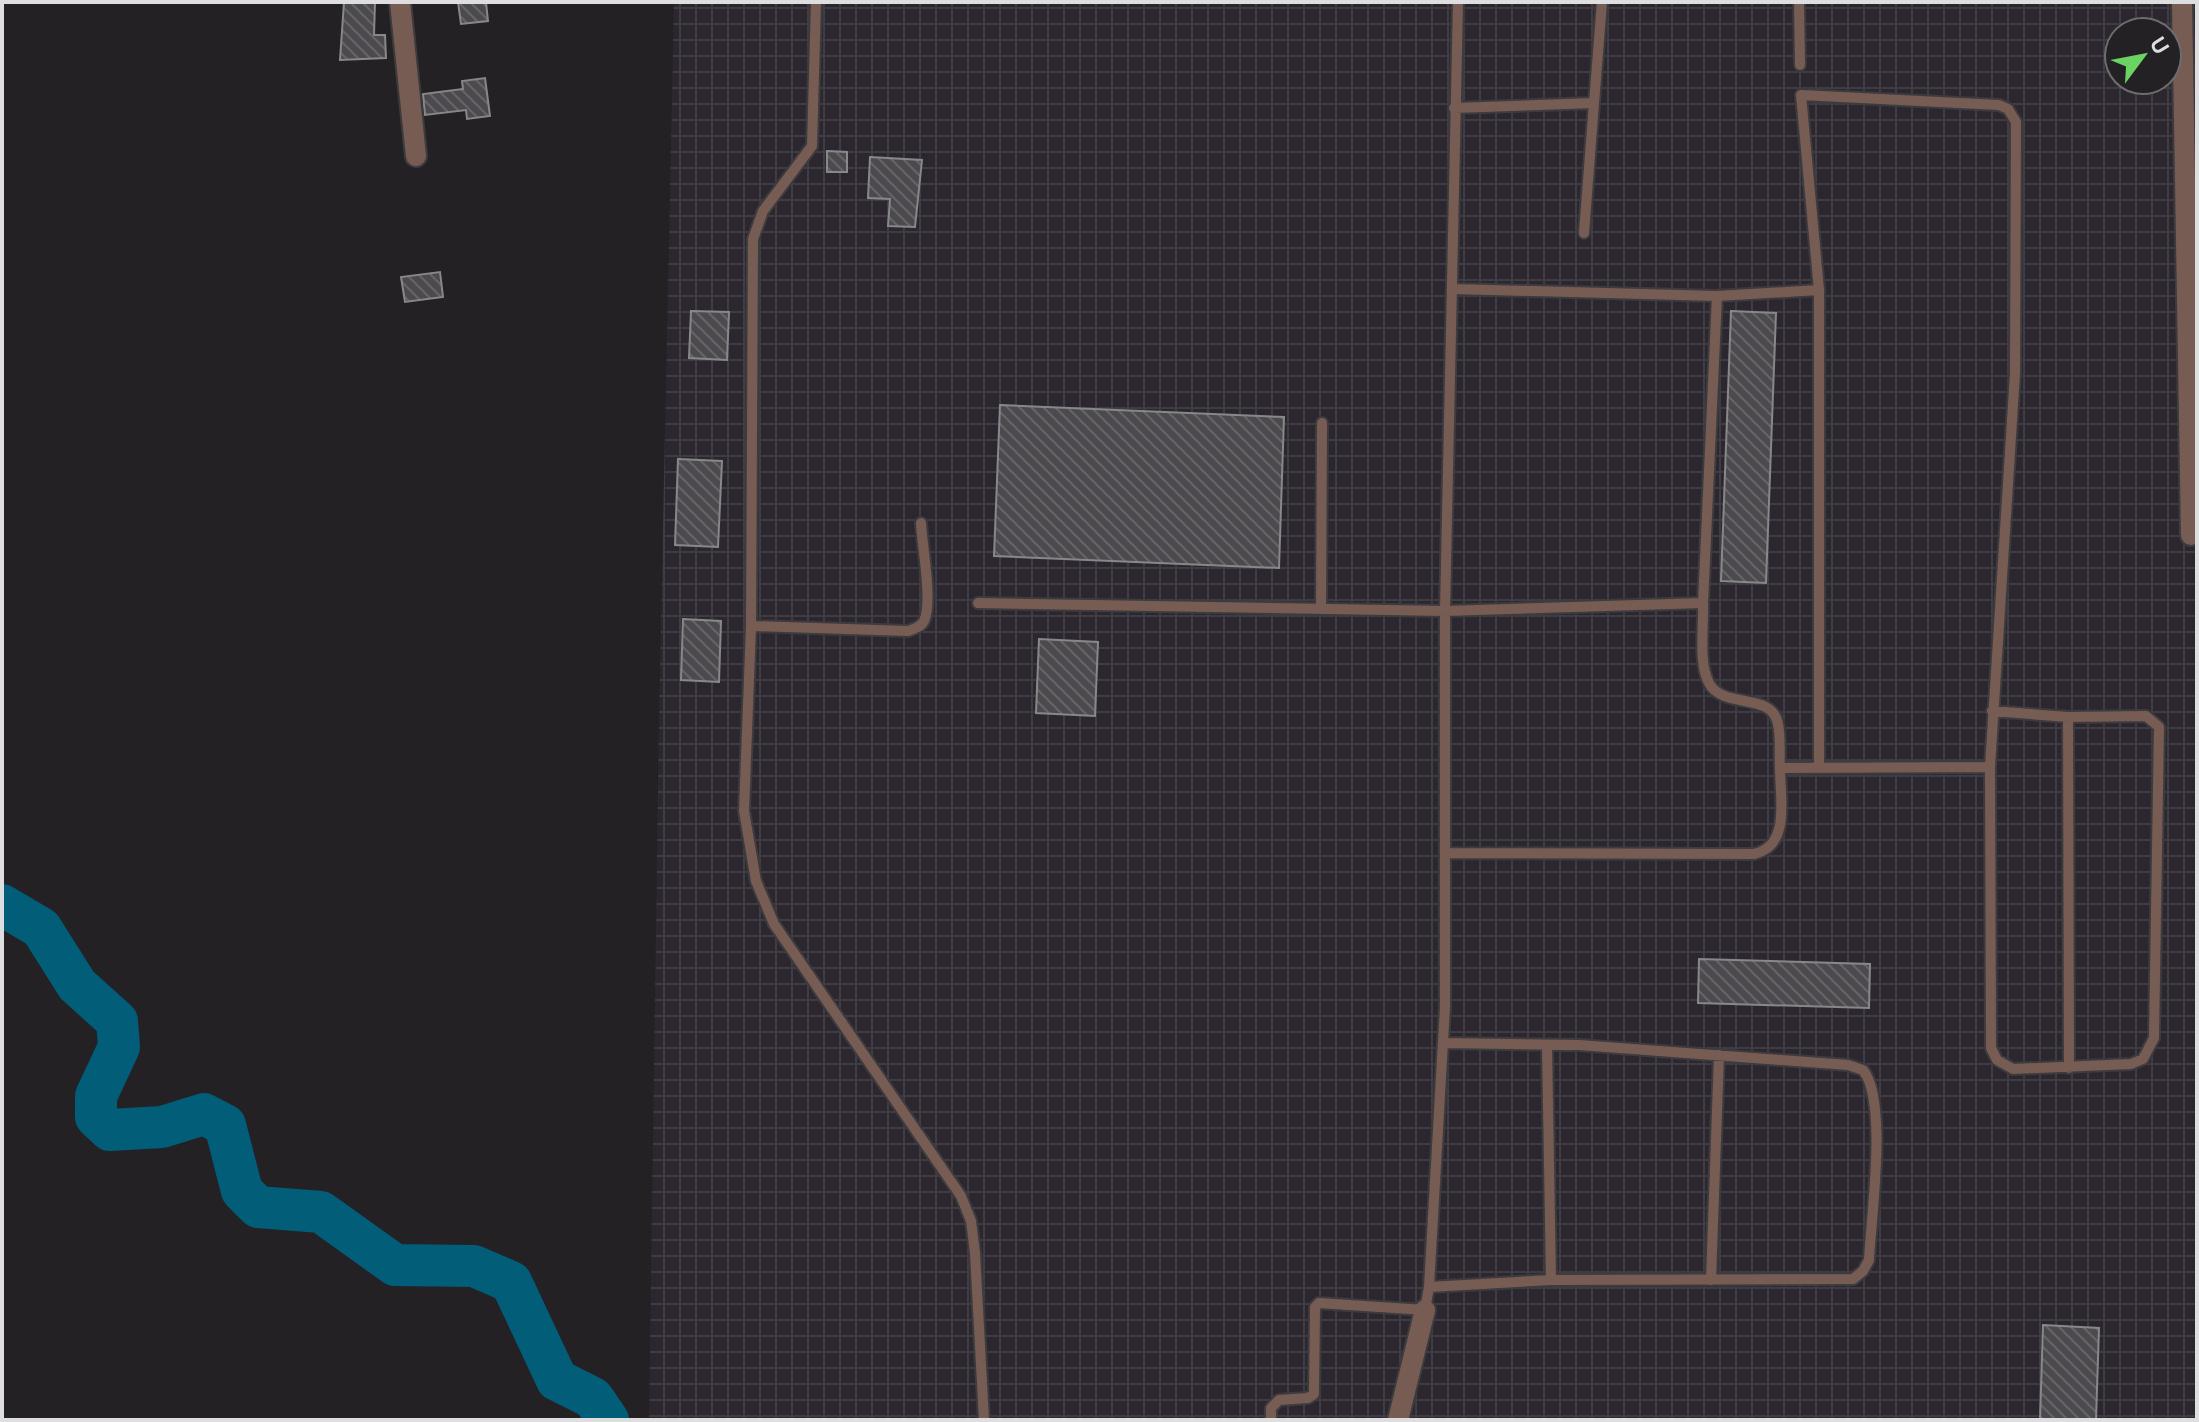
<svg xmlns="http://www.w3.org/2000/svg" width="2199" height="1422" font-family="Figtree,sans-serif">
<defs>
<pattern id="industrial-grid" width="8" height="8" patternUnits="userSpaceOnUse" patternTransform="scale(2)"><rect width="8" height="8" fill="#2c272f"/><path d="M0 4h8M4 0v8" fill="none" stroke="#403c43"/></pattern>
<pattern id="building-back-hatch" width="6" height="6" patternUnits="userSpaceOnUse" patternTransform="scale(2)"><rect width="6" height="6" fill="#4c4a4e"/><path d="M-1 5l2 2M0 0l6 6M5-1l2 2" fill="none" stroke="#656467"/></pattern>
</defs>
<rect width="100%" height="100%" fill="#232124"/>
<path fill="url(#industrial-grid)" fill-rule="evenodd" d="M 674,2 L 2197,2 L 2197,1420 L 649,1420 L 659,720 ZM 2119,32 L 2167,32 L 2167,80 L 2119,80 Z"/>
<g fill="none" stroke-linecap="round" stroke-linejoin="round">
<path stroke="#015d78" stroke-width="42" d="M 2,905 L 41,928 L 77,985 L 117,1021 L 119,1047 L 96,1096 L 96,1117 L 110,1130 L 162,1127 L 204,1114 L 225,1125 L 242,1191 L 258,1207 L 321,1212 L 395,1265 L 474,1266 L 511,1282 L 557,1380 L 593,1398 L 608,1420"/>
</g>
<path fill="url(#building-back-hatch)" stroke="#88878a" stroke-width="2" d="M 344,2 L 375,2 L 374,35 L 385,35 L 386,58 L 340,60 Z
M 458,2 L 486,2 L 488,21 L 461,24 Z
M 485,78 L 490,116 L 467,119 L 466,110 L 425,115 L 423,94 L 463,89 L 462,81 Z
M 827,151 L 847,152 L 847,172 L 827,172 Z
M 870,157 L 922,160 L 915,227 L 888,226 L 890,199 L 868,198 Z
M 440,272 L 443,297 L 405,302 L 401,277 Z
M 691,311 L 729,312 L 727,360 L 689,358 Z
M 1731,311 L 1776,313 L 1766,583 L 1721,581 Z
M 1000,405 L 1284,417 L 1279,568 L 994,556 Z
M 678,459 L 722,461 L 718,547 L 675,545 Z
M 683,619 L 721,621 L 719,682 L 681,680 Z
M 1039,639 L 1098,642 L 1095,716 L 1036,713 Z
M 1699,959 L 1870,964 L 1869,1008 L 1698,1003 Z
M 2043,1325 L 2099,1328 L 2096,1420 L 2040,1420 Z"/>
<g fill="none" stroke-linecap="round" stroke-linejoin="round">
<g stroke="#3d3b3e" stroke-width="14">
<path id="lane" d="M 816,2 L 812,146 L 763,211 L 753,239 L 751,626 L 744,811 L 756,881 L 774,924 L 961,1196 L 971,1221 L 975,1253 L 984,1420
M 1799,2 L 1800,65
M 1594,103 L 1602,2
M 1454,108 L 1594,103 L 1584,233
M 1717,296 L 1819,290
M 978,603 L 1445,611 L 1703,603 L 1717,296 L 1454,289
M 1703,603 C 1704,626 1698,663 1709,683 C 1723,710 1772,691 1778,724 C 1781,738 1779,754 1780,768
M 1321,609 L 1322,423
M 751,626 L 908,631 C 914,629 921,627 924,621 C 933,603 922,545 921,523
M 2068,717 L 2069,1068
M 1819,767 L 1819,290 L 1801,95 L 1999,105 L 2008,109 L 2016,122 L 2015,373 L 1990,767 L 1991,1048 L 1997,1060 L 2013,1069 L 2131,1064 L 2143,1059 L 2154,1038 L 2159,727 L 2146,716 L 2068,717 L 1992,711
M 1445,853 L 1754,854 C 1791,846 1780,798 1780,768 L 1990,767
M 1547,1045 L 1551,1280
M 1711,1280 L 1719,1055
M 1429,1287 L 1551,1280 L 1853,1279 L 1863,1271 L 1869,1260 C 1871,1217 1888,1101 1863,1070 L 1848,1065 L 1579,1045 L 1443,1043
M 1271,1420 L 1271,1408 L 1279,1400 L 1308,1398 L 1314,1394 L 1315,1307 L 1319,1303 L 1425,1310 L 1429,1287 L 1445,1007 L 1445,611 L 1458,2"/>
</g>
<g stroke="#3d3b3e" stroke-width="24">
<path id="street" d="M 400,2 L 416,156
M 2182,2 L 2191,535
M 1398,1420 L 1425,1310"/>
</g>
<use href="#lane" stroke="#775c54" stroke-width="10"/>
<use href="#street" stroke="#775c54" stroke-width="20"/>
</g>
<rect width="2199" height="1422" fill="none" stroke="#dedddf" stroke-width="8"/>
<g transform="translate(2143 56) rotate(58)"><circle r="38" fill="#232124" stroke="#6e6c6f" stroke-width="2"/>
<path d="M0-6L14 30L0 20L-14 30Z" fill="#6bd362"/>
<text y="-12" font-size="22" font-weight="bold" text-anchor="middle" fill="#dedddf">U</text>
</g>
</svg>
